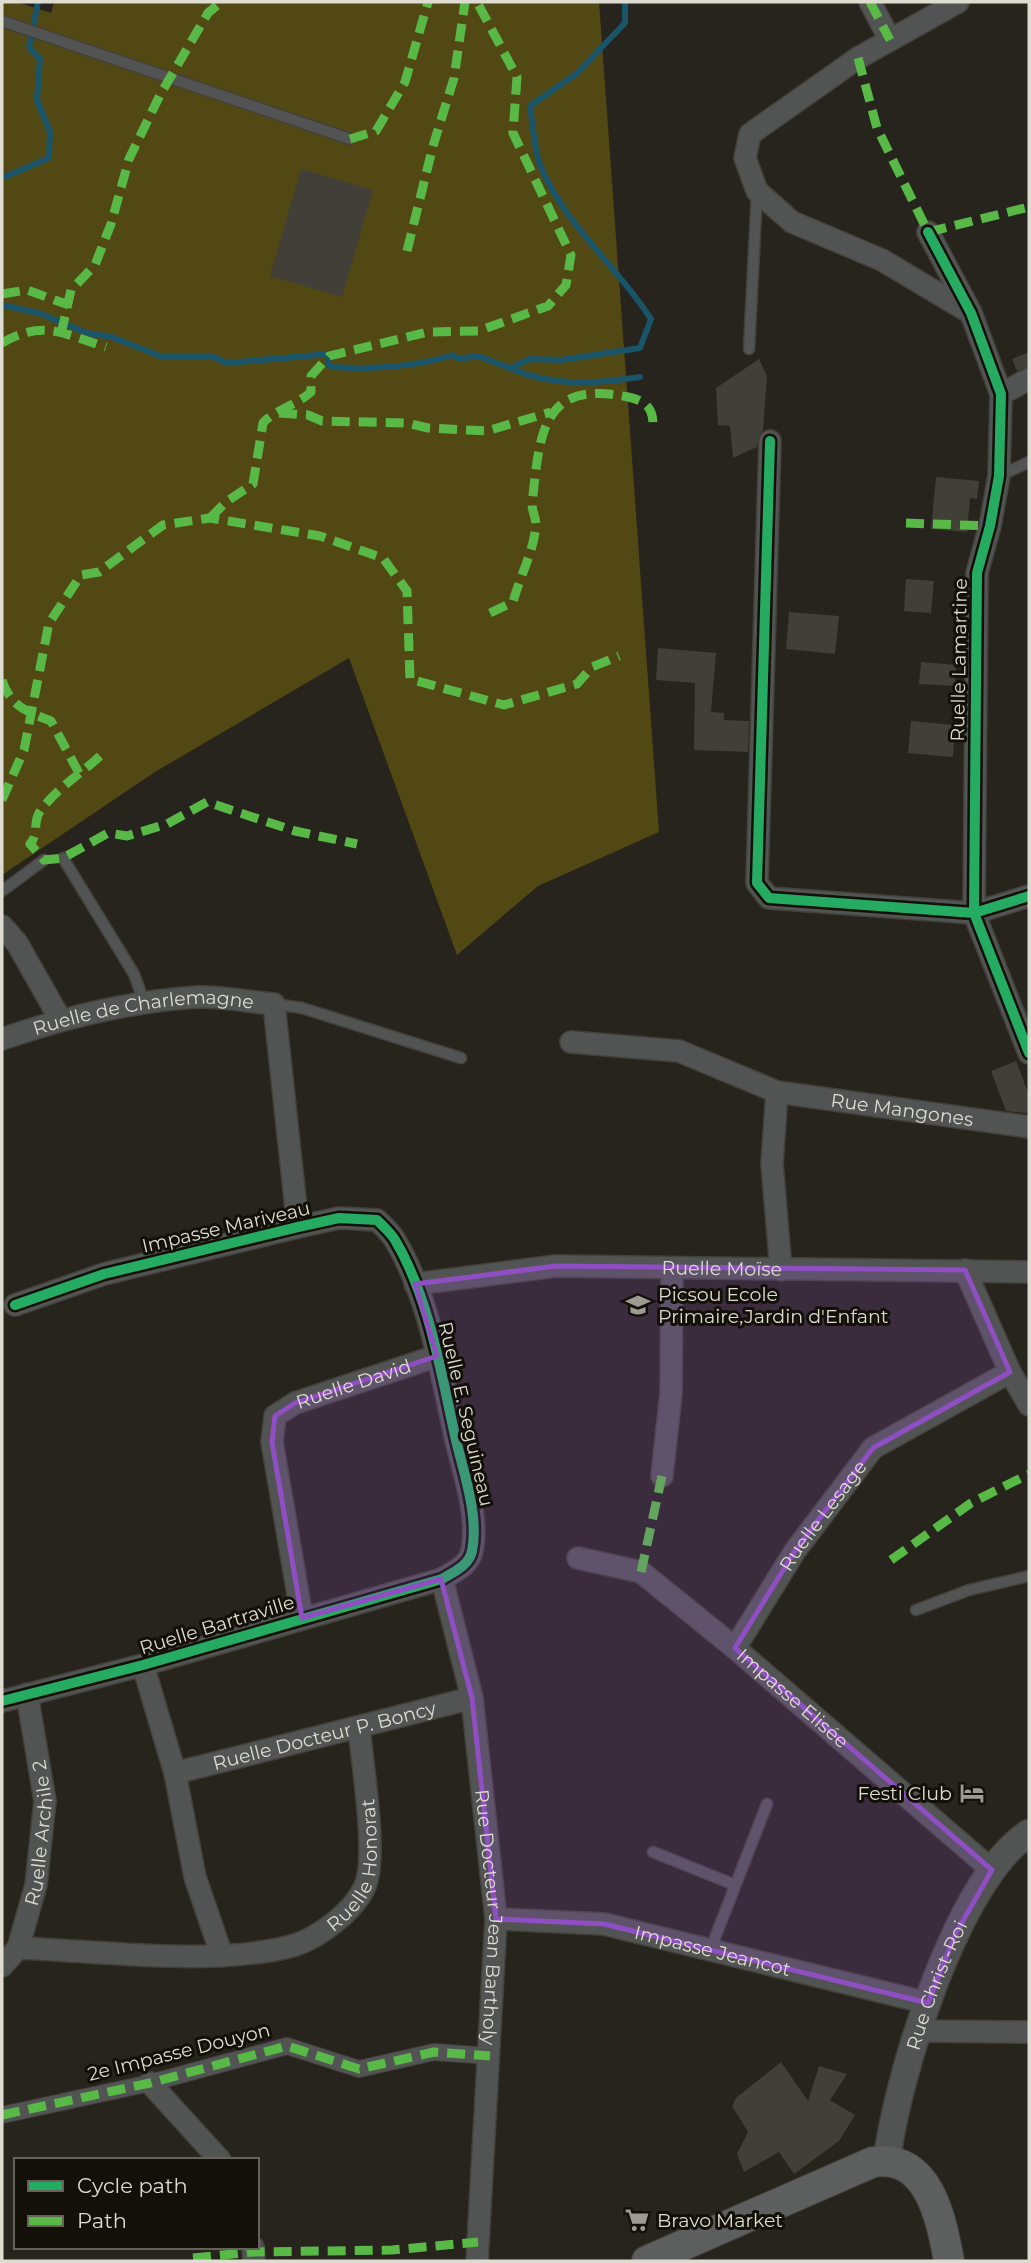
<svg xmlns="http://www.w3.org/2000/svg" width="1031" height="2263" font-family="Montserrat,sans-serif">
<rect width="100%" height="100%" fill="#26241c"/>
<path fill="#514814" d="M 2,2 L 17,2 L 51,13 L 54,2 L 599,2 L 659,832 L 538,886 L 457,955 L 349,658 L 155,772 L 2,875 Z"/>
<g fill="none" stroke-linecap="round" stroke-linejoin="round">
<path stroke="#195468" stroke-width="6" d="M 2,178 L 49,158 L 50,132 L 37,100 L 40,59 L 29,47 L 38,2
M 2,305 L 39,313 L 87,333 L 112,337 L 160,356 L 211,356 L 227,363 L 329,354 L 329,365 L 333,367 C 374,370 413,367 453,355 L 458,359 L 478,356 L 510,368 L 530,359 L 561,360 L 640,348 L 651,319 C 618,267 564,224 540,165 C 534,148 533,125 530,106 L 576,74 L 625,23 L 625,2
M 510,368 C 552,387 595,384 640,377"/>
</g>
<path fill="#413f38" d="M 301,169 L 373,190 L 342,297 L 270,276 Z
M 1029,352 L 1029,366 L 1017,371 L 1012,359 Z
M 759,359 L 767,376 L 763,430 L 759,435 L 757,447 L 733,458 L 730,426 L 718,425 L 716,388 Z
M 936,477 L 979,481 L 977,499 L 970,498 L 967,532 L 931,529 Z
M 906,579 L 934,581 L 931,613 L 904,611 Z
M 789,612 L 839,616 L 835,654 L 786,649 Z
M 658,648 L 716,653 L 711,712 L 724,713 L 724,720 L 749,721 L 748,752 L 694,750 L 695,683 L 656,680 Z
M 921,662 L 956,665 L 955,686 L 919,684 Z
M 911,721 L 955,725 L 953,757 L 908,753 Z
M 1016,1061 L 1029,1095 L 1029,1112 L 1026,1113 L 1006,1111 L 991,1071 Z
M 781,2062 L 808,2101 L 819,2066 L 847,2074 L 830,2100 L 855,2115 L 839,2141 L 794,2174 L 779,2152 L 744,2172 L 737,2154 L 748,2132 L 732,2106 L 736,2098 Z"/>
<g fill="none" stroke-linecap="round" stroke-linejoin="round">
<g stroke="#43413a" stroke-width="13">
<path id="service" d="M 2,21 L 350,139
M 749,349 L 757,193
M 999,476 L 1029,462
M 63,858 L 134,974 L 144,1002
M 2,891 L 44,860
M 274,1004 L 302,1008 L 461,1058
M 916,1610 L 969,1590 L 1029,1576
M 653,1852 L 735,1885
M 711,1948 L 767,1804"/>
</g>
<g stroke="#43413a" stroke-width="18">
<path id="pedestrian" d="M 2,2115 L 150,2083 L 287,2046 L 359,2069 L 434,2052 L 490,2056"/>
</g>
<g stroke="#43413a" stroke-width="24">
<g id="minor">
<path d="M 870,2 L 890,40"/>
<path d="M 958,2 L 858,58 L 750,134 L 745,158 L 757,191 L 792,222 L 882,260 L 969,312"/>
<path d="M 928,232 L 971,313 L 1001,394 L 999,476 L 990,526 L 977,573 L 974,913 L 1029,1053"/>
<path d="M 1001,394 L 1029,379"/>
<path d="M 770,441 L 757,883 L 769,898 L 974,913 L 1029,896"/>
<path d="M 2,926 L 17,943 L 60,1019"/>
<path id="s1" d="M 2,1039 C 66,1017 131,1001 198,997 C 223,996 249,1002 274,1004 L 298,1227"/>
<path id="s2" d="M 571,1042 L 679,1051 L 777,1092 L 1029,1127"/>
<path d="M 777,1092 L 772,1164 L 781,1270"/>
<path d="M 965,1270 L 1010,1372 L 1029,1405"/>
<path id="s3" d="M 415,1284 L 556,1266 L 1029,1272"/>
<path d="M 662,1476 L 671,1393 L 672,1268"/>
<path id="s4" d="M 578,1558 L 641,1572 L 735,1648 L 992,1870"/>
<path id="s5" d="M 442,1579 L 472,1698 L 496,1919 L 477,2261"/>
<path id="s6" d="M 302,1618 L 272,1442 L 275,1416 L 295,1403 L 437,1356"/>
<path id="s7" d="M 735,1648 L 795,1551 L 873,1448 L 1010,1372"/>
<path d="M 143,1665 L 175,1773 L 195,1877 L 222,1956"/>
<path d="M 2,1701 L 143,1665 L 442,1579 C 453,1572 469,1566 472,1551 C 479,1516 464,1474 456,1440 C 441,1374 430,1299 395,1240 C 391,1233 383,1226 377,1220 L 339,1218 L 298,1227 L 104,1274 L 15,1305"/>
<path id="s8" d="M 175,1773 L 472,1698"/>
<path id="s9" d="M 496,1919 L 604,1924 L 928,2003"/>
<path id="s10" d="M 18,1948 C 99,1951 210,1966 288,1947 C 315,1941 354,1912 365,1886 C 378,1856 362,1763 359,1727"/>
<path id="s11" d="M 2,1966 L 18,1948 L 36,1885 L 45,1801 L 27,1694"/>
<path d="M 920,2031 L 1029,2032"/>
<path d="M 150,2083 L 220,2160"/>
<path d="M 253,2247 L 254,2261"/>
</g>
</g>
<g stroke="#43413a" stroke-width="29">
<g id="tertiary">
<path id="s12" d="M 887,2160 C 897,2077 957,1879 1029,1833"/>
</g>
</g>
<g stroke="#43413a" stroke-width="32">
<path id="secondary" d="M 647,2261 L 873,2162 C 929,2154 941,2218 949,2261"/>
</g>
<use href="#service" stroke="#525454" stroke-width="10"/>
<use href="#pedestrian" stroke="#525454" stroke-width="16"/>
<use href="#minor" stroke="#525454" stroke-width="21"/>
<use href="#tertiary" stroke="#525454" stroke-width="26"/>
<use href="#secondary" stroke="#5c5f5e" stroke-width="30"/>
<path stroke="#58b947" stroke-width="9" stroke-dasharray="18 9" stroke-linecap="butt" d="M 870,2 L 890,40
M 858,58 L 877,128 L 928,232 L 1029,207
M 350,139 L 376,131 L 405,82 L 428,2
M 407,251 L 433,146 L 454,78 L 465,2
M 2,294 L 27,290 L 69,305
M 61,334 L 71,290 L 95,265 L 111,224 L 129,159 L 160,95 L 208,13 L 221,2
M 2,343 C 44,319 63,334 106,347
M 279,413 L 308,415 L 322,421 L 407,423 L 428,428 L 487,431 L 551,412
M 210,518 L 226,502 L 253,484 L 263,423 C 274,410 297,405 311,392 L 311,376 L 329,356 L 428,332 L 478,331 L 548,306 L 566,285 L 571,255 L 513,133 L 517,77 L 477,2
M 906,523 L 990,526
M 490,613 L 513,602 C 520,576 534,551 536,525 C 536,518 532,511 532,504 C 540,433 541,379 628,397 C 645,401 653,407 653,425
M 2,680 C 10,706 27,712 51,721 L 80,775
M 100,756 C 81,774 54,790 39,813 C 33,823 39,834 30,844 L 44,860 L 63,858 L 108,833 L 127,836 L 167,824 L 207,802 L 295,831 L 357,844
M 2,800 L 24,750 L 49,623 L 81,575 L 99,572 L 163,525 L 210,518 L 320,536 L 383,558 L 407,591 L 410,679 L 504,705 L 577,684 L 592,667 L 619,656
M 891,1560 L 971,1503 L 1029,1474
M 641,1572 L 662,1476
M 2,2115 L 150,2083 L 287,2046 L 359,2069 L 434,2052 L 490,2056
M 193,2258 L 253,2252 L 392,2250 L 478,2242"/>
<g stroke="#121009" stroke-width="15">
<path id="cycleway" d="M 928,232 L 971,313 L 1001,394 L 999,476 L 990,526 L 977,573 L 974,913 L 1029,1053
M 770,441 L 757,883 L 769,898 L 974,913 L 1029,896
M 2,1701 L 143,1665 L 442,1579 C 453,1572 469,1566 472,1551 C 479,1516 464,1474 456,1440 C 441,1374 430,1299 395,1240 C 391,1233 383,1226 377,1220 L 339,1218 L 298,1227 L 104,1274 L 15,1305"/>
</g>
<use href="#cycleway" stroke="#26ab63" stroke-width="10"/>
</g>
<path fill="#8f4fc3" fill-opacity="0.2" stroke="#8f4fc3" stroke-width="5" stroke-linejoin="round" d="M 556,1266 L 965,1270 L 1010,1372 L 873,1448 L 795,1551 L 735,1648 L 992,1870 L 956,1933 L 928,2003 L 604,1924 L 496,1919 L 472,1698 L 441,1579 L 302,1618 L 272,1442 L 275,1416 L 295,1403 L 437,1356 L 415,1284 Z"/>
<defs>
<g id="school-bare" transform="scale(1.89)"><path d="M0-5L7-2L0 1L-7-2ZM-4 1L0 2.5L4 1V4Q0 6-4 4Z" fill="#9e9c92" stroke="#121009" stroke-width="2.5" paint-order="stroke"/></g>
<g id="hotel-bare" transform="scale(1.89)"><path d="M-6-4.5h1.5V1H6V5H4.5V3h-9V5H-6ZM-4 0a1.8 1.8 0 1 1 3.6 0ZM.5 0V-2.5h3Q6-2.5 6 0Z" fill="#9e9c92" stroke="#121009" stroke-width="2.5" paint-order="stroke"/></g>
<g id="supermarket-bare" transform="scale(1.89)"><path d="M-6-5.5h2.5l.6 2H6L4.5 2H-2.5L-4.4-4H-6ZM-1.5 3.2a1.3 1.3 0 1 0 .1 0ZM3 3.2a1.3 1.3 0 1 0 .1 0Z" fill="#9e9c92" stroke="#121009" stroke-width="2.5" paint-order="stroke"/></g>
</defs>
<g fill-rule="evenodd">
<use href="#school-bare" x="638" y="1305"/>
<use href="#hotel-bare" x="972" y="1793"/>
<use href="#supermarket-bare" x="637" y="2220"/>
</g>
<g text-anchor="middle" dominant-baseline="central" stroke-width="6" stroke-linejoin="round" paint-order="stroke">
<g font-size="19" fill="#dedcd1" stroke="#121009">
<text transform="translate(959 660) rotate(-89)">Ruelle Lamartine</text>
<text stroke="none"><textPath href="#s1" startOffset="145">Ruelle de Charlemagne</textPath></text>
<text stroke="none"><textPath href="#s2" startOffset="341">Rue Mangones</textPath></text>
<text transform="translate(226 1227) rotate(-13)">Impasse Mariveau</text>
<text stroke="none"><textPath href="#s3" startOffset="308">Ruelle Moïse</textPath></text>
<text stroke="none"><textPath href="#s6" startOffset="290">Ruelle David</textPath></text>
<text transform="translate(466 1414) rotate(77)">Ruelle E. Seguineau</text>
<text stroke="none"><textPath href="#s7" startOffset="159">Ruelle Lesage</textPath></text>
<text transform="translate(217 1625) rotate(-17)">Ruelle Bartraville</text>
<text stroke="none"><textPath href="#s4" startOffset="262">Impasse Elisée</textPath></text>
<text stroke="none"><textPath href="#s8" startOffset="154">Ruelle Docteur P. Boncy</textPath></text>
<text stroke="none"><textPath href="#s11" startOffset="142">Ruelle Archile 2</textPath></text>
<text stroke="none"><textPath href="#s10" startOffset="388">Ruelle Honorat</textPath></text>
<text stroke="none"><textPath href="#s5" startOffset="343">Rue Docteur Jean Bartholy</textPath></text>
<text stroke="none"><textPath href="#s9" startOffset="220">Impasse Jeancot</textPath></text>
<text stroke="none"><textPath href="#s12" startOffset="182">Rue Christ-Roi</textPath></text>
<text transform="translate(179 2052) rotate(-14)">2e Impasse Douyon</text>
</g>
<g font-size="19" fill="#dedcd1" stroke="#121009" text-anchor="start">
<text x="658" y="1294">Picsou Ecole<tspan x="658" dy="22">Primaire,Jardin d'Enfant</tspan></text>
<text x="952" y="1793" text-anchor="end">Festi Club</text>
<text x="657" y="2220">Bravo Market</text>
</g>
</g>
<rect width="1031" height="2263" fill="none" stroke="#dedcd1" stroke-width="7"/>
<rect x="14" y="2158" width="245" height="91" fill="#121009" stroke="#646259" stroke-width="2"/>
<rect x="28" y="2181" width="35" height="10" fill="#26ab63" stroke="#646259" stroke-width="2"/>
<text x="77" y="2193" font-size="21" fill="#dedcd1">Cycle path</text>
<rect x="28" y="2216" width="35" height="10" fill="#58b947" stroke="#646259" stroke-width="2"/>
<text x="77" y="2228" font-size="21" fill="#dedcd1">Path</text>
</svg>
